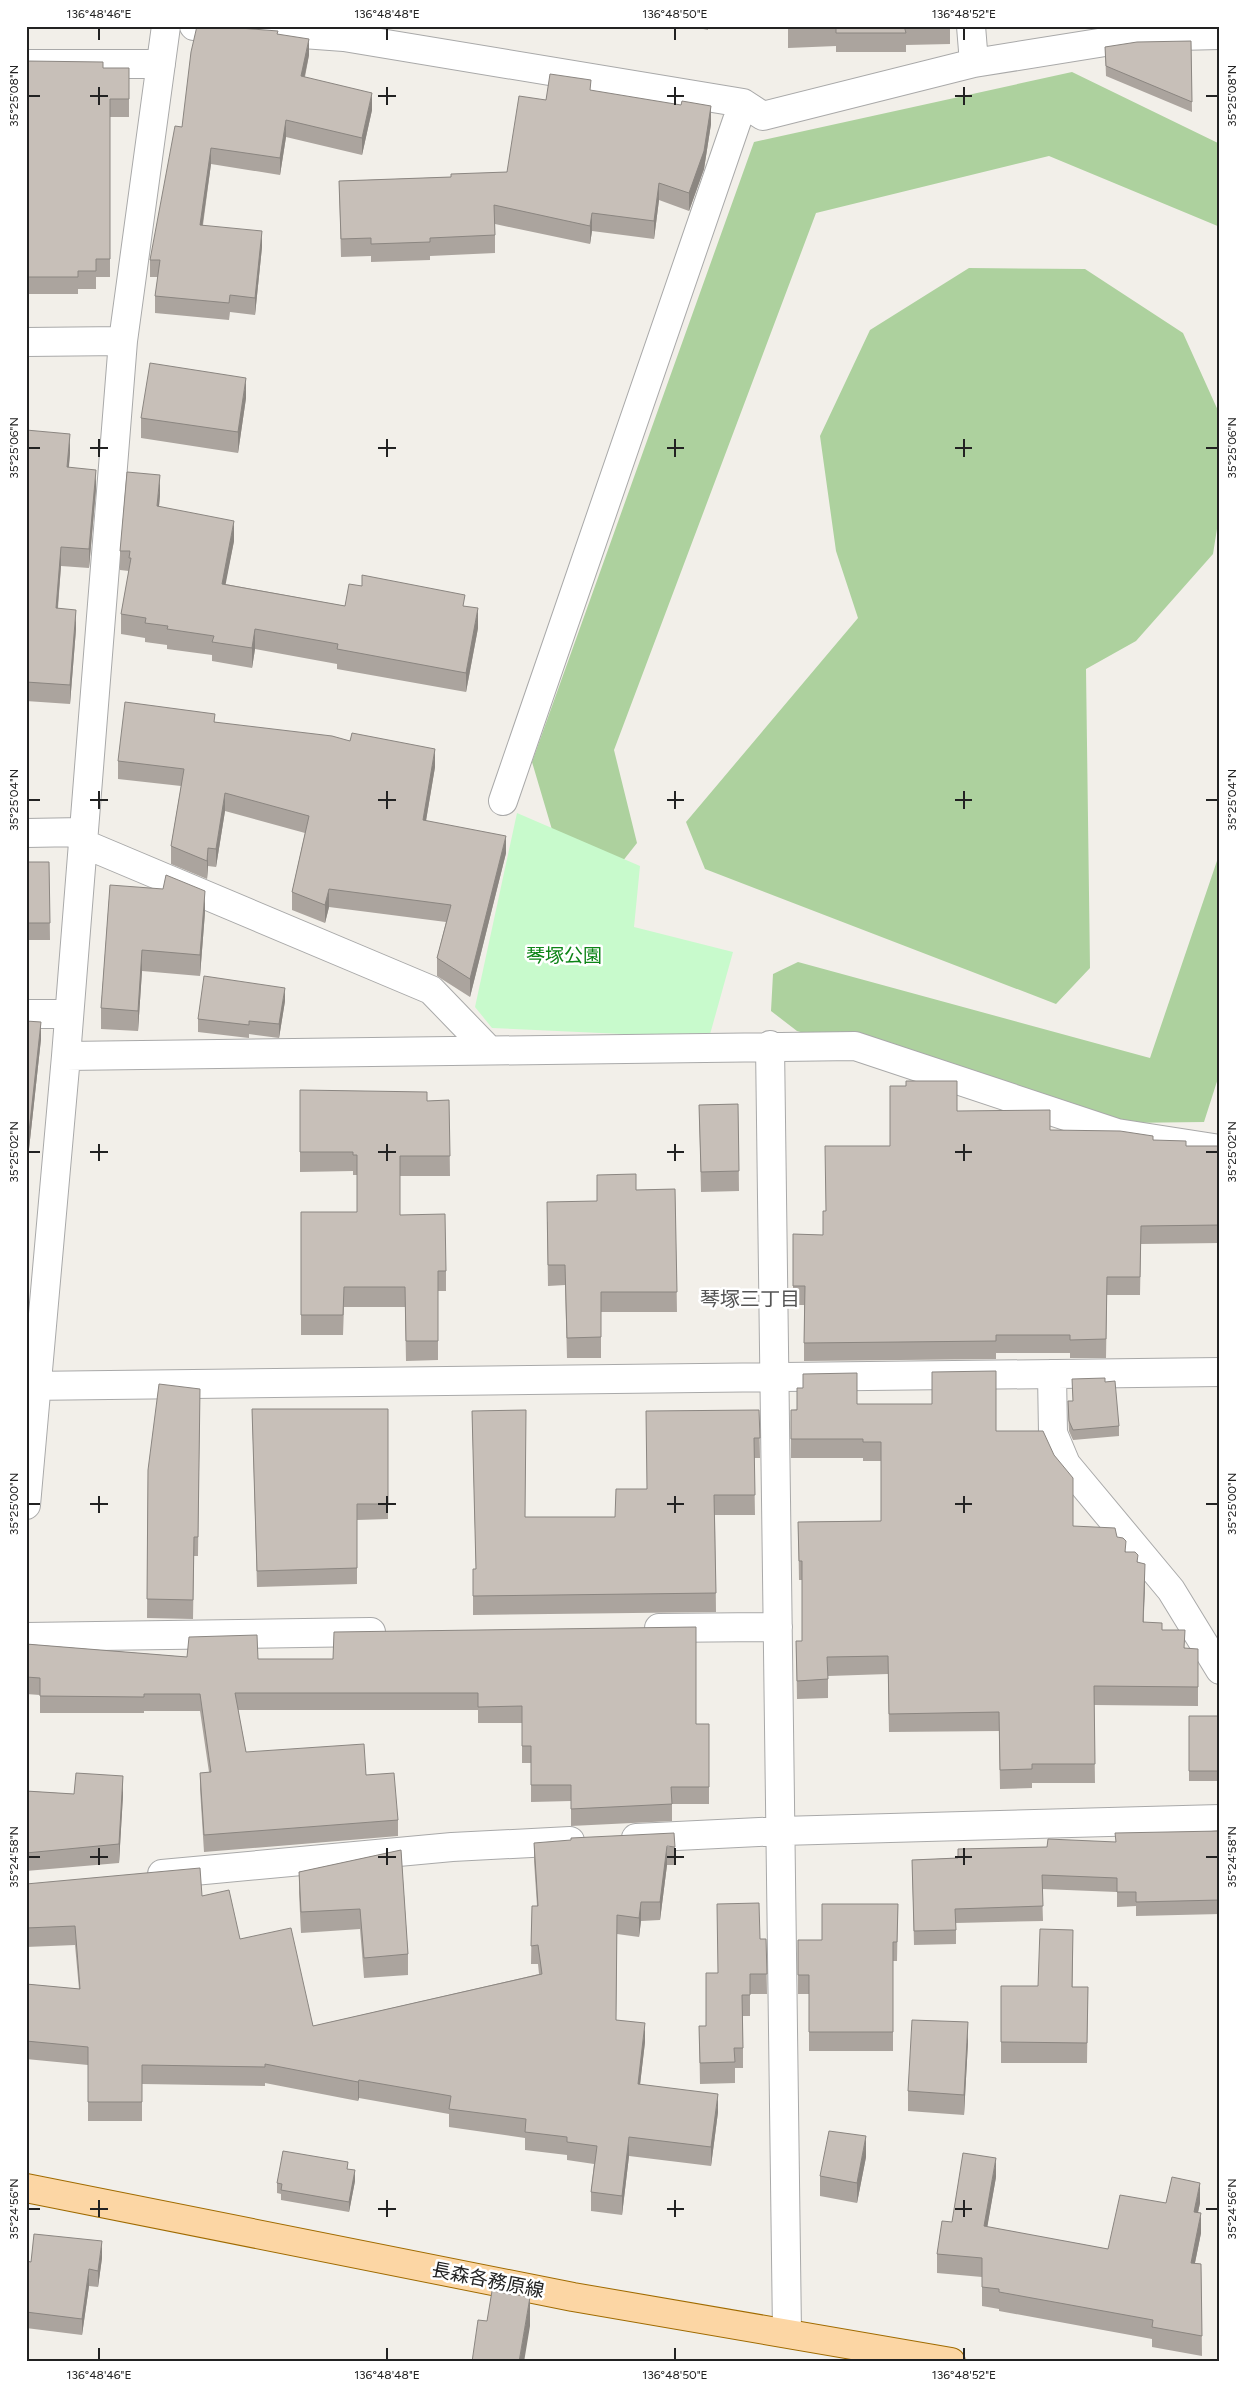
<svg xmlns="http://www.w3.org/2000/svg" width="1246" height="2388" font-family="Figtree,'Noto Sans JP',sans-serif">
<rect width="100%" height="100%" fill="#f2efe9"/>
<path fill="#add19e" d="M 1072,72 L 1220,144 L 1220,227 L 1049,156 L 816,213 L 614,750 L 637,843 L 622,862 L 561,860 L 532,762 L 754,142 Z
M 969,268 L 1085,269 L 1183,333 L 1220,415 L 1220,510 L 1213,554 L 1136,641 L 1086,669 L 1090,968 L 1056,1004 L 705,869 L 686,822 L 858,618 L 836,551 L 820,436 L 870,330 Z
M 1220,852 L 1220,1072 L 1204,1122 L 1120,1123 L 797,1031 L 771,1011 L 773,974 L 798,962 L 1150,1058 Z"/>
<path fill="#c8facc" d="M 517,813 L 640,866 L 634,927 L 733,952 L 709,1038 L 492,1028 L 475,1007 Z"/>
<g fill="none" stroke-linecap="round" stroke-linejoin="round">
<g stroke="#a9a9a9" stroke-width="30">
<path id="minor" d="M 194,26 L 344,37 L 743,103 L 763,116 L 974,63 L 1136,37 L 1220,35
M 971,26 L 974,63
M 26,64 L 161,64
M 26,342 L 123,341
M 503,801 L 743,103
M 26,833 L 83,832
M 82,843 L 431,990 L 489,1050
M 26,1014 L 69,1014
M 770,1045 L 787,2333
M 66,1056 L 855,1046 L 1117,1133 L 1220,1149
M 1052,1374 L 1053,1433 L 1066,1464 L 1171,1590 L 1220,1670
M 26,1386 L 1220,1372
M 26,1505 L 66,1056 L 123,341 L 166,26
M 659,1628 L 778,1627
M 26,1637 L 371,1632
M 636,1838 L 781,1831 L 1220,1819
M 162,1874 L 452,1847 L 570,1841"/>
</g>
<g stroke="#a06b00" stroke-width="30">
<path id="major" d="M 26,2188 L 573,2297 L 951,2362"/>
</g>
<use href="#minor" stroke="#fff" stroke-width="28"/>
<use href="#major" stroke="#fcd6a4" stroke-width="28"/>
</g>
<path fill="#aba49e" d="M 689,26 L 708,26 L 708,30 Z
M 788,26 L 950,26 L 950,44 L 906,45 L 906,52 L 836,52 L 836,46 L 788,48 Z
M 278,34 L 309,55 L 305,77 L 372,110 L 362,155 L 286,137 L 280,175 L 211,164 L 203,225 L 262,247 L 255,315 L 230,312 L 229,320 L 155,313 L 155,296 L 158,277 L 150,277 L 150,260 L 182,127 Z
M 1191,41 L 1192,112 L 1106,76 L 1105,47 Z
M 26,61 L 103,68 L 129,68 L 129,117 L 110,117 L 110,277 L 96,277 L 96,289 L 78,289 L 78,294 L 26,294 Z
M 591,91 L 711,124 L 704,169 L 689,211 L 659,200 L 654,239 L 592,231 L 590,244 L 495,224 L 495,253 L 430,256 L 430,260 L 371,262 L 371,256 L 341,257 L 339,181 L 451,177 L 507,172 L 546,100 Z
M 246,398 L 238,453 L 141,438 L 141,418 Z
M 26,430 L 70,453 L 69,467 L 96,489 L 89,568 L 61,566 L 58,608 L 76,629 L 70,704 L 26,701 Z
M 160,495 L 159,507 L 234,541 L 225,584 L 345,606 L 465,606 L 478,628 L 466,692 L 337,669 L 337,664 L 255,649 L 252,668 L 212,661 L 212,655 L 167,649 L 167,645 L 145,642 L 145,638 L 121,634 L 121,614 L 129,571 L 120,570 L 120,551 Z
M 215,722 L 435,767 L 426,821 L 506,853 L 470,997 L 437,976 L 437,958 L 446,922 L 329,907 L 325,923 L 292,910 L 292,892 L 305,833 L 225,811 L 216,867 L 208,866 L 207,879 L 171,864 L 171,846 L 181,786 L 118,779 L 118,761 Z
M 26,862 L 49,862 L 50,940 L 26,940 Z
M 110,885 L 205,912 L 200,976 L 142,971 L 138,1031 L 101,1029 L 101,1008 Z
M 285,1001 L 279,1038 L 249,1034 L 249,1038 L 198,1032 L 198,1019 Z
M 26,1021 L 41,1039 L 29,1149 L 26,1148 Z
M 300,1090 L 427,1101 L 449,1100 L 450,1176 L 400,1176 L 400,1215 L 446,1271 L 446,1291 L 438,1291 L 438,1360 L 406,1361 L 405,1307 L 344,1307 L 343,1335 L 301,1335 L 301,1212 L 357,1212 L 357,1175 L 353,1175 L 353,1171 L 300,1172 Z
M 738,1104 L 739,1191 L 701,1192 L 699,1105 Z
M 957,1111 L 1050,1130 L 1153,1140 L 1186,1146 L 1220,1146 L 1220,1243 L 1141,1244 L 1140,1295 L 1107,1295 L 1106,1358 L 1070,1358 L 1070,1353 L 996,1353 L 996,1359 L 804,1361 L 804,1305 L 793,1305 L 793,1234 L 823,1235 L 890,1146 Z
M 675,1189 L 677,1312 L 601,1312 L 601,1358 L 567,1358 L 565,1285 L 548,1286 L 547,1222 L 597,1201 L 636,1190 Z
M 1072,1379 L 1105,1382 L 1119,1426 L 1119,1436 L 1073,1440 L 1069,1431 L 1068,1412 L 1068,1401 L 1073,1401 Z
M 200,1389 L 198,1556 L 194,1556 L 193,1619 L 147,1618 L 148,1470 Z
M 857,1404 L 996,1431 L 1073,1526 L 1117,1537 L 1126,1552 L 1138,1562 L 1145,1583 L 1143,1622 L 1162,1630 L 1185,1648 L 1198,1668 L 1198,1706 L 1094,1705 L 1095,1783 L 1032,1783 L 1032,1788 L 1000,1789 L 999,1731 L 889,1732 L 888,1674 L 828,1676 L 828,1698 L 797,1699 L 796,1641 L 802,1641 L 802,1580 L 799,1580 L 798,1522 L 881,1521 L 881,1461 L 863,1461 L 863,1458 L 791,1458 L 791,1410 Z
M 252,1409 L 388,1409 L 388,1519 L 357,1520 L 357,1584 L 257,1587 Z
M 759,1410 L 760,1458 L 754,1458 L 755,1515 L 715,1515 L 716,1612 L 473,1615 L 473,1569 L 476,1569 L 472,1411 L 525,1517 L 615,1517 L 647,1489 Z
M 26,1644 L 187,1657 L 258,1659 L 696,1724 L 709,1724 L 709,1804 L 672,1804 L 672,1821 L 571,1826 L 571,1801 L 531,1802 L 531,1763 L 522,1763 L 522,1723 L 478,1723 L 478,1710 L 238,1710 L 246,1752 L 366,1775 L 398,1820 L 398,1836 L 204,1852 L 200,1789 L 200,1773 L 209,1772 L 200,1711 L 144,1711 L 144,1713 L 40,1713 L 40,1695 L 26,1694 Z
M 1189,1716 L 1220,1716 L 1220,1781 L 1189,1781 Z
M 26,1791 L 74,1794 L 123,1795 L 119,1863 L 26,1871 Z
M 1220,1830 L 1220,1914 L 1136,1916 L 1136,1906 L 1117,1907 L 1117,1892 L 1042,1889 L 1043,1921 L 956,1923 L 956,1944 L 914,1945 L 912,1860 L 958,1858 L 1047,1847 L 1115,1842 Z
M 534,1843 L 675,1847 L 675,1865 L 667,1865 L 660,1920 L 641,1921 L 639,1937 L 617,1934 L 616,2020 L 645,2042 L 640,2084 L 718,2112 L 711,2166 L 629,2156 L 622,2215 L 591,2211 L 591,2192 L 594,2164 L 567,2160 L 567,2155 L 525,2150 L 525,2138 L 449,2127 L 449,2114 L 359,2098 L 358,2101 L 265,2083 L 265,2086 L 142,2084 L 142,2121 L 88,2121 L 88,2065 L 26,2059 L 26,1984 L 79,1989 L 75,1945 L 26,1947 L 26,1884 L 202,1896 L 240,1939 L 313,2026 L 539,1974 L 538,1964 L 531,1964 L 532,1906 L 537,1906 L 534,1861 Z
M 401,1850 L 408,1954 L 408,1975 L 364,1978 L 360,1929 L 301,1933 L 299,1893 L 299,1872 Z
M 898,1904 L 897,1961 L 893,1961 L 893,2051 L 809,2051 L 809,1994 L 798,1994 L 798,1940 L 822,1940 Z
M 760,1939 L 766,1939 L 767,1994 L 750,1994 L 750,2016 L 743,2016 L 743,2068 L 735,2068 L 735,2083 L 700,2084 L 699,2026 L 706,2026 L 718,1973 Z
M 1073,1950 L 1072,1987 L 1088,1987 L 1087,2063 L 1001,2063 L 1001,1986 L 1038,1986 Z
M 968,2042 L 964,2115 L 908,2111 L 908,2091 Z
M 866,2157 L 857,2203 L 820,2196 L 820,2176 Z
M 348,2169 L 355,2181 L 349,2212 L 281,2200 L 281,2194 L 277,2193 L 277,2183 Z
M 996,2177 L 987,2227 L 1108,2249 L 1166,2203 L 1200,2203 L 1198,2212 L 1201,2233 L 1195,2263 L 1201,2264 L 1202,2356 L 1152,2347 L 1152,2339 L 999,2311 L 999,2309 L 982,2306 L 982,2277 L 937,2273 L 937,2254 L 952,2222 Z
M 102,2258 L 98,2287 L 89,2286 L 82,2335 L 26,2328 L 26,2261 L 31,2262 Z"/>
<path fill="#8b8681" d="M 309,39 L 309,55 L 301,93 L 301,76 Z
M 372,93 L 372,110 L 362,155 L 362,138 Z
M 711,106 L 711,124 L 704,169 L 689,211 L 689,193 Z
M 286,120 L 286,137 L 280,175 L 280,158 Z
M 211,148 L 211,164 L 200,242 L 200,225 Z
M 659,183 L 659,200 L 654,239 L 654,221 Z
M 592,213 L 592,231 L 590,244 L 590,226 Z
M 262,231 L 262,247 L 255,315 L 255,298 Z
M 246,378 L 246,398 L 238,453 L 238,432 Z
M 70,434 L 70,453 L 67,486 L 67,467 Z
M 96,470 L 96,489 L 89,568 L 89,549 Z
M 160,475 L 160,495 L 157,526 L 157,506 Z
M 234,521 L 234,541 L 222,603 L 222,584 Z
M 61,547 L 61,566 L 56,627 L 56,608 Z
M 478,608 L 478,628 L 466,692 L 466,673 Z
M 76,610 L 76,629 L 70,704 L 70,685 Z
M 255,629 L 255,649 L 252,668 L 252,648 Z
M 435,749 L 435,767 L 423,838 L 423,820 Z
M 225,793 L 225,811 L 216,867 L 216,849 Z
M 506,836 L 506,853 L 470,997 L 470,979 Z
M 208,848 L 208,866 L 207,879 L 207,861 Z
M 329,889 L 329,907 L 325,923 L 325,905 Z
M 205,891 L 205,912 L 200,976 L 200,955 Z
M 142,950 L 142,971 L 138,1031 L 138,1011 Z
M 285,988 L 285,1001 L 279,1038 L 279,1024 Z
M 41,1022 L 41,1039 L 29,1149 L 29,1132 Z
M 1145,1564 L 1145,1583 L 1143,1641 L 1143,1622 Z
M 123,1776 L 123,1795 L 119,1863 L 119,1844 Z
M 667,1846 L 667,1865 L 660,1920 L 660,1902 Z
M 641,1902 L 641,1921 L 639,1937 L 639,1918 Z
M 1073,1930 L 1073,1950 L 1072,2008 L 1072,1987 Z
M 968,2022 L 968,2042 L 964,2115 L 964,2095 Z
M 645,2023 L 645,2042 L 638,2102 L 638,2084 Z
M 359,2080 L 359,2098 L 358,2101 L 358,2082 Z
M 718,2094 L 718,2112 L 711,2166 L 711,2147 Z
M 866,2136 L 866,2157 L 857,2203 L 857,2183 Z
M 629,2137 L 629,2156 L 622,2215 L 622,2196 Z
M 996,2158 L 996,2177 L 984,2246 L 984,2226 Z
M 355,2170 L 355,2181 L 349,2212 L 349,2202 Z
M 1200,2183 L 1200,2203 L 1194,2231 L 1194,2212 Z
M 1201,2213 L 1201,2233 L 1191,2282 L 1191,2263 Z
M 102,2241 L 102,2258 L 98,2287 L 98,2271 Z
M 89,2269 L 89,2286 L 82,2335 L 82,2319 Z
M 530,2297 L 530,2326 L 524,2362 L 519,2362 Z"/>
<path fill="#c7bfb8" stroke="#8b8681" d="M 197,26 L 214,26 L 278,31 L 277,34 L 309,39 L 301,76 L 372,93 L 362,138 L 286,120 L 280,158 L 211,148 L 200,225 L 262,231 L 255,298 L 230,295 L 229,303 L 155,296 L 160,260 L 150,260 L 175,126 L 182,127 L 191,52 Z
M 788,26 L 904,26 L 906,33 L 836,33 L 836,27 L 788,28 Z
M 1191,41 L 1192,102 L 1106,66 L 1105,47 L 1137,42 Z
M 26,61 L 103,62 L 103,68 L 129,68 L 129,99 L 110,99 L 110,259 L 96,259 L 96,271 L 78,271 L 78,277 L 26,277 Z
M 550,74 L 591,80 L 590,90 L 681,105 L 682,101 L 711,106 L 704,151 L 689,193 L 659,183 L 654,221 L 592,213 L 590,226 L 494,205 L 495,235 L 430,238 L 430,242 L 371,244 L 371,238 L 341,239 L 339,181 L 451,177 L 451,174 L 507,172 L 519,96 L 546,100 Z
M 150,363 L 246,378 L 238,432 L 141,418 Z
M 26,430 L 70,434 L 67,467 L 96,470 L 89,549 L 61,547 L 56,608 L 76,610 L 70,685 L 26,682 Z
M 127,472 L 160,475 L 157,506 L 234,521 L 222,584 L 345,606 L 349,584 L 362,586 L 362,575 L 465,595 L 463,606 L 478,608 L 466,673 L 337,649 L 338,644 L 255,629 L 252,648 L 212,642 L 214,636 L 167,629 L 168,626 L 145,623 L 146,618 L 121,614 L 131,558 L 129,558 L 130,551 L 120,551 Z
M 125,702 L 215,714 L 214,722 L 332,736 L 350,741 L 352,733 L 435,749 L 423,820 L 506,836 L 470,979 L 437,958 L 451,905 L 329,889 L 325,905 L 292,892 L 309,816 L 225,793 L 216,849 L 208,848 L 207,861 L 171,846 L 184,769 L 118,761 Z
M 26,862 L 49,862 L 50,923 L 26,923 Z
M 166,875 L 205,891 L 200,955 L 142,950 L 138,1011 L 101,1008 L 110,885 L 163,889 Z
M 204,976 L 285,988 L 279,1024 L 249,1021 L 249,1025 L 198,1019 Z
M 26,1021 L 41,1022 L 29,1132 L 26,1132 Z
M 906,1081 L 957,1081 L 957,1111 L 1050,1110 L 1050,1130 L 1120,1131 L 1153,1136 L 1153,1140 L 1186,1141 L 1186,1146 L 1220,1146 L 1220,1225 L 1141,1226 L 1140,1277 L 1107,1277 L 1106,1339 L 1070,1340 L 1070,1335 L 996,1335 L 996,1341 L 804,1343 L 805,1286 L 793,1286 L 793,1234 L 823,1235 L 823,1211 L 826,1211 L 825,1146 L 890,1146 L 890,1086 L 906,1086 Z
M 300,1090 L 427,1092 L 427,1101 L 449,1100 L 450,1156 L 400,1156 L 400,1215 L 445,1214 L 446,1271 L 438,1271 L 438,1341 L 406,1341 L 405,1287 L 344,1287 L 343,1315 L 301,1315 L 301,1212 L 357,1212 L 357,1155 L 353,1155 L 353,1152 L 300,1152 Z
M 738,1104 L 739,1171 L 701,1172 L 699,1105 Z
M 636,1174 L 636,1190 L 675,1189 L 677,1292 L 601,1292 L 601,1337 L 567,1338 L 565,1265 L 548,1265 L 547,1202 L 597,1201 L 597,1175 Z
M 996,1371 L 996,1431 L 1043,1431 L 1054,1455 L 1073,1478 L 1073,1526 L 1115,1528 L 1117,1537 L 1123,1538 L 1126,1541 L 1125,1552 L 1135,1552 L 1138,1555 L 1137,1562 L 1145,1564 L 1143,1622 L 1162,1623 L 1162,1630 L 1185,1630 L 1184,1648 L 1198,1649 L 1198,1687 L 1094,1686 L 1095,1764 L 1032,1764 L 1032,1769 L 1000,1770 L 999,1712 L 889,1714 L 888,1656 L 827,1657 L 828,1679 L 797,1681 L 796,1641 L 802,1641 L 802,1561 L 799,1561 L 798,1522 L 881,1521 L 881,1442 L 863,1442 L 863,1439 L 791,1439 L 791,1410 L 797,1410 L 797,1388 L 803,1388 L 803,1374 L 857,1373 L 857,1404 L 932,1404 L 932,1372 Z
M 1105,1378 L 1105,1382 L 1115,1381 L 1119,1426 L 1073,1430 L 1069,1421 L 1068,1401 L 1073,1401 L 1072,1379 Z
M 159,1384 L 200,1389 L 198,1537 L 194,1537 L 193,1600 L 147,1599 L 148,1470 Z
M 252,1409 L 388,1409 L 388,1504 L 357,1504 L 357,1568 L 257,1571 Z
M 526,1410 L 525,1517 L 615,1517 L 616,1489 L 647,1489 L 646,1411 L 759,1410 L 760,1438 L 754,1438 L 755,1495 L 714,1495 L 716,1593 L 473,1596 L 473,1569 L 476,1569 L 472,1411 Z
M 696,1627 L 696,1724 L 709,1724 L 709,1787 L 671,1787 L 672,1804 L 571,1809 L 571,1785 L 531,1785 L 531,1746 L 522,1746 L 522,1706 L 478,1707 L 478,1693 L 235,1693 L 246,1752 L 364,1744 L 366,1775 L 394,1773 L 398,1820 L 204,1835 L 200,1773 L 211,1772 L 200,1694 L 144,1694 L 144,1697 L 40,1696 L 40,1678 L 26,1677 L 26,1644 L 187,1657 L 189,1637 L 257,1635 L 258,1659 L 333,1659 L 334,1632 Z
M 1189,1716 L 1220,1716 L 1220,1771 L 1189,1771 Z
M 76,1773 L 123,1776 L 119,1844 L 26,1853 L 26,1791 L 74,1794 Z
M 1220,1831 L 1220,1900 L 1136,1902 L 1136,1892 L 1117,1892 L 1117,1878 L 1042,1875 L 1043,1906 L 955,1909 L 956,1930 L 914,1931 L 912,1860 L 958,1858 L 958,1849 L 1047,1847 L 1048,1839 L 1116,1842 L 1115,1833 Z
M 674,1833 L 675,1847 L 667,1846 L 660,1902 L 641,1902 L 639,1918 L 617,1915 L 616,2020 L 645,2023 L 638,2084 L 718,2094 L 711,2147 L 629,2137 L 622,2196 L 591,2192 L 597,2146 L 567,2142 L 567,2137 L 525,2132 L 526,2119 L 449,2109 L 451,2096 L 359,2080 L 358,2082 L 265,2064 L 265,2067 L 142,2065 L 142,2102 L 88,2102 L 88,2047 L 26,2041 L 26,1984 L 80,1989 L 75,1926 L 26,1928 L 26,1884 L 200,1868 L 202,1896 L 229,1890 L 240,1939 L 291,1928 L 313,2026 L 542,1974 L 538,1945 L 531,1946 L 532,1906 L 538,1906 L 534,1843 L 571,1840 L 571,1838 Z
M 401,1850 L 408,1954 L 364,1958 L 360,1909 L 301,1912 L 299,1872 Z
M 759,1903 L 760,1939 L 766,1939 L 767,1974 L 750,1974 L 750,1995 L 742,1995 L 743,2048 L 734,2048 L 735,2062 L 700,2063 L 699,2026 L 706,2026 L 706,1973 L 718,1973 L 717,1904 Z
M 822,1904 L 898,1904 L 897,1942 L 893,1942 L 893,2032 L 809,2032 L 809,1975 L 798,1975 L 798,1940 L 822,1940 Z
M 1040,1929 L 1073,1930 L 1072,1987 L 1088,1987 L 1087,2043 L 1001,2042 L 1001,1986 L 1038,1986 Z
M 912,2020 L 968,2022 L 964,2095 L 908,2091 Z
M 829,2131 L 866,2136 L 857,2183 L 820,2176 Z
M 283,2151 L 348,2162 L 347,2169 L 355,2170 L 349,2202 L 281,2190 L 282,2184 L 277,2183 Z
M 963,2153 L 996,2158 L 984,2226 L 1108,2249 L 1120,2195 L 1166,2203 L 1172,2177 L 1200,2183 L 1194,2212 L 1201,2213 L 1191,2263 L 1201,2264 L 1202,2336 L 1152,2327 L 1153,2320 L 999,2292 L 999,2289 L 982,2287 L 982,2258 L 937,2254 L 942,2221 L 952,2222 Z
M 34,2234 L 102,2241 L 98,2271 L 89,2269 L 82,2319 L 26,2312 L 26,2261 L 31,2262 Z
M 492,2291 L 530,2297 L 519,2362 L 472,2362 L 478,2320 L 487,2321 Z"/>
<path fill="none" stroke="#222" stroke-width="2" d="M 99,28 L 99,40M 387,28 L 387,40M 675,28 L 675,40M 964,28 L 964,40M 99,87 L 99,105M 387,87 L 387,105M 675,87 L 675,105M 964,87 L 964,105M 28,96 L 40,96M 90,96 L 108,96M 378,96 L 396,96M 667,96 L 684,96M 955,96 L 972,96M 1206,96 L 1218,96M 99,439 L 99,457M 387,439 L 387,457M 675,439 L 675,457M 964,439 L 964,457M 28,448 L 40,448M 90,448 L 108,448M 378,448 L 396,448M 667,448 L 684,448M 955,448 L 972,448M 1206,448 L 1218,448M 99,791 L 99,809M 387,791 L 387,809M 675,791 L 675,809M 964,791 L 964,809M 28,800 L 40,800M 90,800 L 108,800M 378,800 L 396,800M 667,800 L 684,800M 955,800 L 972,800M 1206,800 L 1218,800M 99,1144 L 99,1161M 387,1144 L 387,1161M 675,1144 L 675,1161M 964,1144 L 964,1161M 28,1152 L 40,1152M 90,1152 L 108,1152M 378,1152 L 396,1152M 667,1152 L 684,1152M 955,1152 L 972,1152M 1206,1152 L 1218,1152M 99,1496 L 99,1513M 387,1496 L 387,1513M 675,1496 L 675,1513M 964,1496 L 964,1513M 28,1504 L 40,1504M 90,1504 L 108,1504M 378,1504 L 396,1504M 667,1504 L 684,1504M 955,1504 L 972,1504M 1206,1504 L 1218,1504M 99,1848 L 99,1865M 387,1848 L 387,1865M 675,1848 L 675,1865M 964,1848 L 964,1865M 28,1857 L 40,1857M 90,1857 L 108,1857M 378,1857 L 396,1857M 667,1857 L 684,1857M 955,1857 L 972,1857M 1206,1857 L 1218,1857M 99,2200 L 99,2217M 387,2200 L 387,2217M 675,2200 L 675,2217M 964,2200 L 964,2217M 28,2209 L 40,2209M 90,2209 L 108,2209M 378,2209 L 396,2209M 667,2209 L 684,2209M 955,2209 L 972,2209M 1206,2209 L 1218,2209M 99,2348 L 99,2360M 387,2348 L 387,2360M 675,2348 L 675,2360M 964,2348 L 964,2360"/>
<g text-anchor="middle" dominant-baseline="central" stroke-width="5" stroke-linejoin="round" paint-order="stroke">
<g font-size="19" fill="#0c8416" stroke="#fff">
<text x="564" y="955">琴塚公園</text>
</g>
<g font-size="19" fill="#222" stroke="#fff">
<text transform="translate(488 2280) rotate(11)">長森各務原線</text>
</g>
<g font-size="20" fill="#555" stroke="#fff">
<text x="750" y="1299">琴塚三丁目</text>
</g>
</g>
<rect width="1246" height="2388" fill="none" stroke="#ffffff" stroke-width="55"/>
<rect x="28" y="28" width="1190" height="2332" fill="none" stroke="#222" stroke-width="2"/>
<g font-size="12" text-anchor="middle" fill="#222">
<text x="99" y="18">136°48'46"E</text>
<text x="387" y="18">136°48'48"E</text>
<text x="675" y="18">136°48'50"E</text>
<text x="964" y="18">136°48'52"E</text>
<text transform="translate(14 96) rotate(-90)" y="4">35°25'08"N</text>
<text transform="translate(1232 96) rotate(-90)" y="4">35°25'08"N</text>
<text transform="translate(14 448) rotate(-90)" y="4">35°25'06"N</text>
<text transform="translate(1232 448) rotate(-90)" y="4">35°25'06"N</text>
<text transform="translate(14 800) rotate(-90)" y="4">35°25'04"N</text>
<text transform="translate(1232 800) rotate(-90)" y="4">35°25'04"N</text>
<text transform="translate(14 1152) rotate(-90)" y="4">35°25'02"N</text>
<text transform="translate(1232 1152) rotate(-90)" y="4">35°25'02"N</text>
<text transform="translate(14 1504) rotate(-90)" y="4">35°25'00"N</text>
<text transform="translate(1232 1504) rotate(-90)" y="4">35°25'00"N</text>
<text transform="translate(14 1857) rotate(-90)" y="4">35°24'58"N</text>
<text transform="translate(1232 1857) rotate(-90)" y="4">35°24'58"N</text>
<text transform="translate(14 2209) rotate(-90)" y="4">35°24'56"N</text>
<text transform="translate(1232 2209) rotate(-90)" y="4">35°24'56"N</text>
<text x="99" y="2379">136°48'46"E</text>
<text x="387" y="2379">136°48'48"E</text>
<text x="675" y="2379">136°48'50"E</text>
<text x="964" y="2379">136°48'52"E</text>
</g>
</svg>
